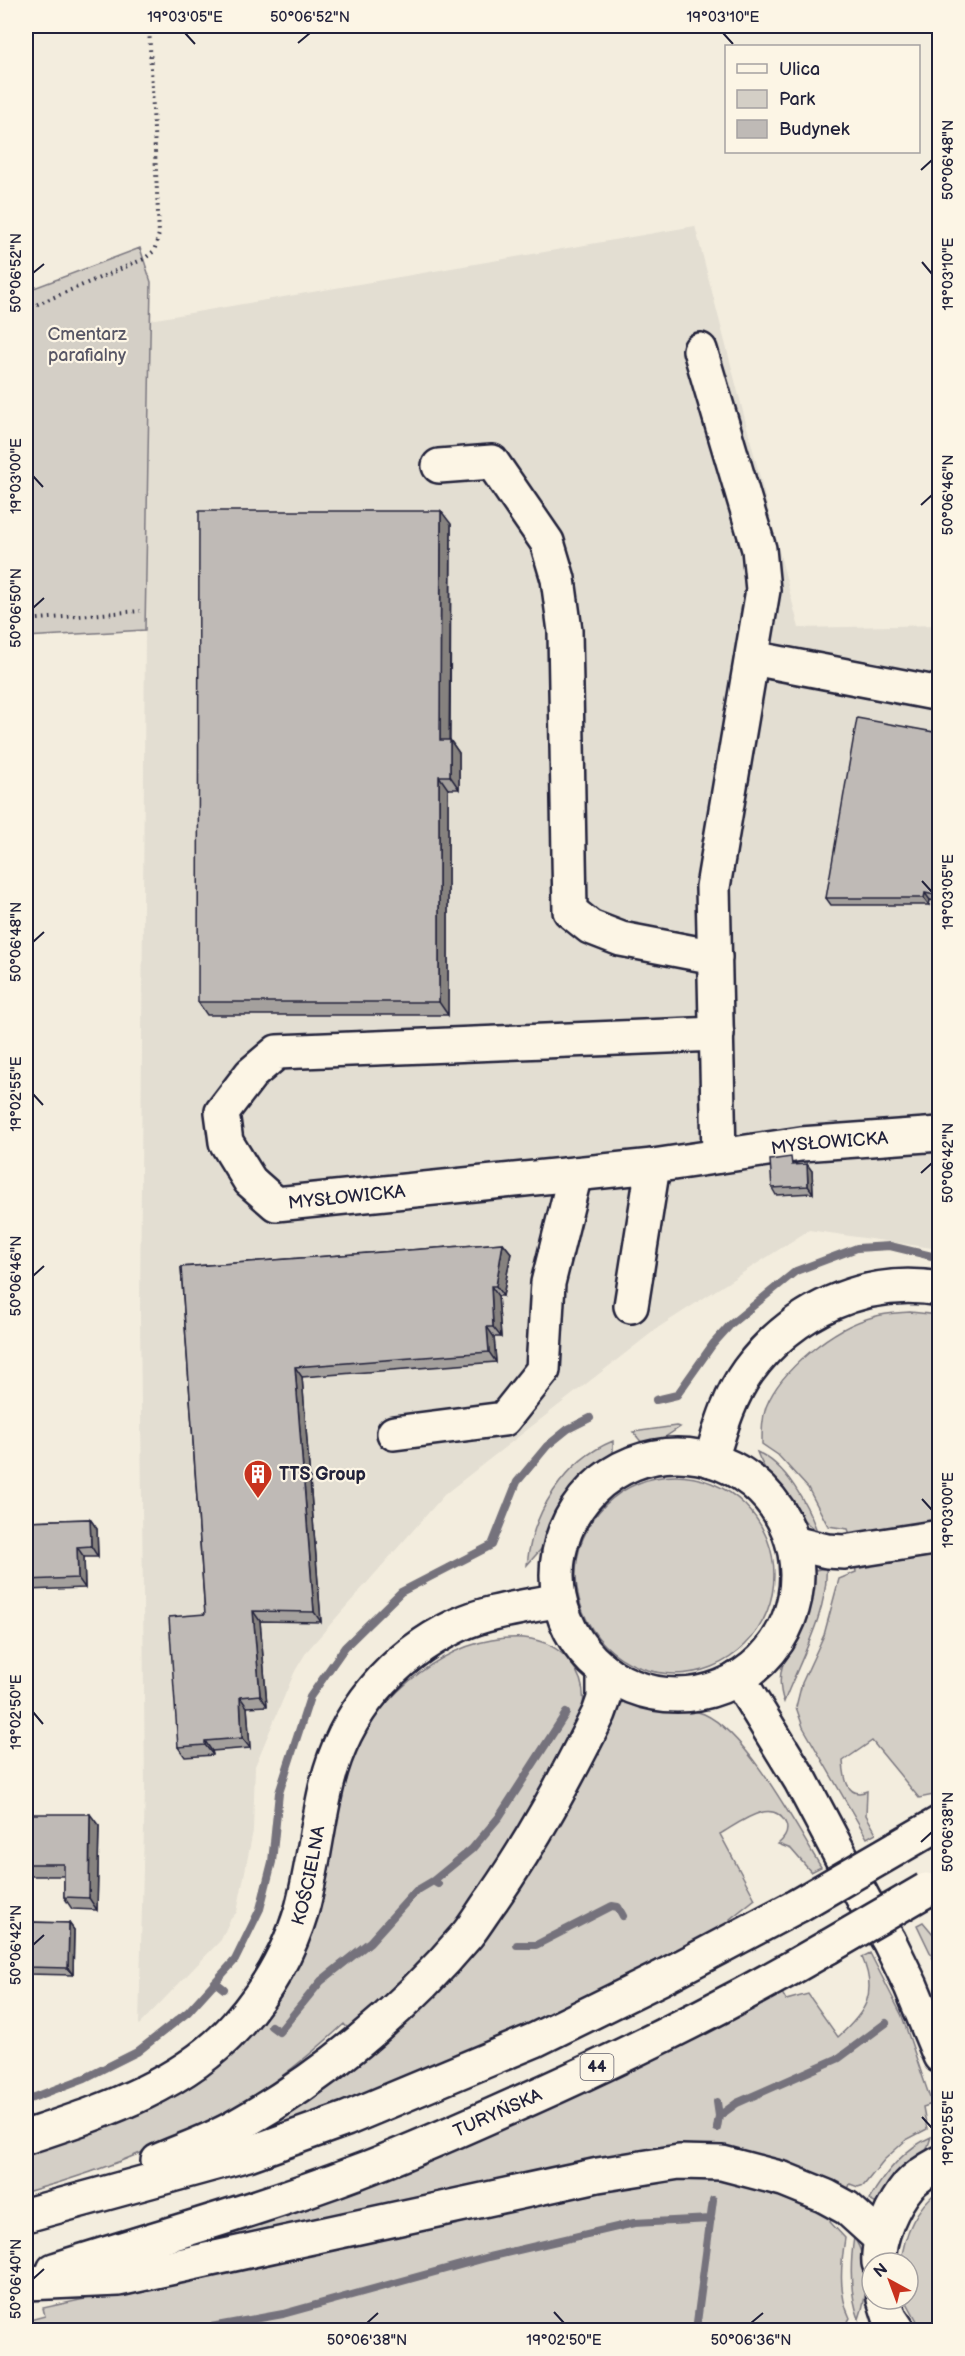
<svg xmlns="http://www.w3.org/2000/svg" width="965" height="2356" font-family="'Balsamiq Sans',sans-serif">
<rect width="100%" height="100%" fill="#f3edde"/>
<filter id="ink" filterUnits="userSpaceOnUse"><feTurbulence type="fractalNoise" baseFrequency=".0167" numOctaves="2"/><feDisplacementMap in="SourceGraphic" scale="12" xChannelSelector="R" yChannelSelector="G"/><feConvolveMatrix kernelMatrix="1 2 1 2 8 2 1 2 1" color-interpolation-filters="sRGB"/></filter>
<g filter="url(#ink)">
<path fill="#e3ded2" d="M 695,226 L 799,628 L 939,625 L 939,1249 L 809,1230 L 659,1327 L 445,1494 L 307,1651 L 295,1671 L 255,1766 L 253,1831 L 237,1912 L 230,1920 L 221,1940 L 139,2025 L 145,1788 L 140,1316 L 145,630 L 150,320 Z"/>
<path fill="#d4cfc6" stroke="#7b7880" stroke-width="1.5" d="M 140,248 L 151,282 L 145,630 L 26,637 L 26,291 Z
M 910,1312 L 939,1315 L 939,1523 L 851,1537 L 848,1529 L 828,1526 L 808,1488 L 778,1455 L 762,1444 C 762,1431 762,1419 766,1407 C 781,1369 834,1327 873,1317 C 885,1313 898,1313 910,1312 Z
M 676,1426 L 680,1427 L 662,1439 L 643,1444 L 633,1432 Z
M 613,1441 L 613,1455 L 598,1462 L 563,1499 L 556,1512 L 542,1548 L 527,1565 C 532,1513 564,1461 613,1441 Z
M 757,1452 C 786,1464 807,1504 817,1531 C 796,1517 766,1476 757,1452 Z
M576 1575a99 99 0 1 1 198 0a99 99 0 1 1-198 0Z
M 939,1550 L 939,1794 L 919,1798 L 872,1741 L 843,1761 C 844,1775 846,1800 867,1791 L 866,1815 L 876,1833 L 867,1838 L 803,1727 L 796,1707 L 802,1683 L 824,1635 L 839,1579 L 856,1572 L 855,1564 Z
M 826,1568 C 829,1610 799,1662 784,1702 C 771,1665 795,1646 805,1613 C 809,1599 809,1586 810,1571 Z
M 524,1638 C 563,1642 590,1674 582,1714 C 579,1729 562,1752 555,1766 C 539,1794 526,1823 508,1850 C 485,1886 458,1923 429,1955 C 405,1982 376,2006 350,2031 L 344,2024 C 320,2046 296,2067 269,2085 C 202,2132 105,2171 26,2192 L 26,2150 L 249,2035 L 273,2006 L 288,1981 C 302,1930 317,1879 331,1828 C 337,1805 341,1779 350,1758 C 381,1694 448,1634 524,1638 Z
M 625,1696 C 630,1699 636,1703 641,1705 C 662,1712 684,1705 704,1714 C 747,1733 796,1826 821,1867 L 811,1872 L 791,1849 L 778,1844 C 784,1839 789,1832 786,1824 C 773,1795 738,1824 720,1834 L 755,1899 L 730,1919 L 732,1924 C 655,1963 578,2002 499,2037 C 416,2074 332,2107 247,2140 L 554,1828 Z
M 923,1922 L 939,1941 L 939,1971 L 917,1925 Z
M 870,1953 L 902,2016 L 932,2104 L 923,2107 L 927,2129 L 906,2140 L 884,2160 L 864,2185 L 858,2187 L 850,2184 L 847,2192 L 805,2171 L 761,2156 L 716,2148 L 200,2248 L 200,2244 L 392,2174 L 514,2124 L 782,1993 L 786,2000 L 808,1994 L 838,2037 C 866,2012 878,1994 862,1957 Z
M 931,2137 L 925,2155 L 882,2207 L 869,2200 C 884,2174 903,2149 931,2137 Z
M 703,2176 L 749,2183 L 834,2216 L 830,2222 L 845,2238 C 841,2264 838,2294 850,2318 L 843,2330 L 26,2330 L 26,2321 L 45,2316 L 43,2308 L 629,2181 Z
M 939,2190 L 939,2330 L 922,2330 L 905,2299 L 908,2299 L 908,2263 L 901,2263 C 904,2234 916,2208 939,2190 Z
M 854,2237 C 870,2264 869,2290 859,2319 C 849,2292 850,2264 854,2237 Z"/>
<g fill="none" stroke-linecap="round" stroke-linejoin="round">
<path stroke="#75727b" stroke-width="8" d="M 656,1400 L 677,1395 L 713,1344 L 731,1324 L 796,1271 L 857,1248 L 890,1246 L 940,1258
M 433,1881 L 472,1849 L 499,1817 L 566,1713
M 517,1945 L 536,1945 L 612,1906 L 618,1907 L 623,1916
M 215,1982 L 224,1989
M 271,2026 L 279,2032 L 321,1981 L 370,1942 L 416,1891 L 433,1881 L 438,1884
M 27,2100 L 85,2078 L 137,2052 L 188,2012 L 235,1960 L 260,1909 L 272,1862 L 279,1793 L 310,1697 L 345,1647 L 401,1592 L 492,1545 L 517,1482 L 547,1446 L 568,1429 L 590,1418
M 717,2102 L 719,2116
M 717,2128 L 719,2116 L 737,2103 L 839,2058 L 886,2023
M 194,2330 L 283,2314 L 489,2257 L 634,2223 L 711,2219
M 696,2330 L 713,2200"/>
<g stroke="#22223b" stroke-width="38">
<g id="minor">
<path d="M 700,350 L 759,549 L 763,590 L 713,887 L 719,1156"/>
<path d="M 439,466 L 492,462 L 547,542 L 558,579 L 565,631 L 570,911 L 590,927 L 621,939 L 715,957"/>
<path d="M 752,658 L 940,694"/>
<path id="s1" d="M 717,1034 L 277,1052 L 251,1074 L 222,1112 L 226,1142 L 250,1181 L 276,1204 L 653,1166 L 801,1144 L 940,1134"/>
<path d="M 631,1306 L 653,1166"/>
<path d="M 394,1433 L 504,1419 L 543,1370 L 548,1283 L 575,1174"/>
<circle cx="677" cy="1575" r="120"/>
<path d="M 711,1460 C 720,1430 729,1397 748,1371 C 792,1311 865,1276 940,1289"/>
<path d="M 738,1678 L 801,1781 L 864,1900 L 889,1941 L 911,1986 L 940,2056"/>
<path id="s2" d="M 26,2137 C 100,2112 182,2087 236,2026 C 266,1992 289,1953 302,1909 C 313,1868 317,1825 327,1784 C 344,1713 392,1656 458,1625 C 488,1611 526,1607 559,1600"/>
<path d="M 879,2263 C 877,2239 893,2204 909,2185 C 917,2176 929,2169 940,2163"/>
<path d="M 884,2299 L 890,2318 L 898,2330"/>
</g>
</g>
<g stroke="#22223b" stroke-width="38">
<g id="highway">
<path d="M 793,1543 L 827,1551 L 844,1552 L 940,1537"/>
<path d="M 897,1848 L 940,1823"/>
<path d="M 158,2161 C 183,2150 210,2141 233,2128 C 321,2079 402,2012 467,1935 C 476,1924 484,1910 493,1898 C 534,1839 567,1777 599,1713 L 604,1699 L 604,1671"/>
<path d="M 26,2215 L 248,2154 L 346,2119 L 535,2040 L 661,1978 L 797,1906"/>
<path id="s3" d="M 54,2270 C 155,2238 257,2210 357,2172 C 405,2154 452,2133 499,2112 C 611,2063 722,2009 828,1947"/>
<path d="M 26,2283 L 119,2279 L 598,2175 L 679,2162 L 722,2163 L 783,2179 L 825,2196 L 847,2208 L 880,2238"/>
</g>
</g>
<path stroke="#22223b" stroke-width="4" stroke-dasharray="1.5 4.5" stroke-linecap="butt" d="M 26,309 L 144,259 L 154,251 L 159,234 L 149,26
M 26,620 L 140,611"/>
<use href="#minor" stroke="#fcf5e5" stroke-width="33"/>
<use href="#highway" stroke="#fcf5e5" stroke-width="33"/>
<g stroke="#22223b" stroke-width="38" stroke-linecap="butt">
<path id="highway-bridge" d="M 797,1906 L 897,1848
M 828,1947 L 926,1890"/>
</g>
<use href="#highway-bridge" stroke="#fcf5e5" stroke-width="33"/>
</g>
<path fill="#a4a09d" stroke="#22223b" stroke-width="1.5" d="M 451,524 L 450,740 L 459,753 L 459,789 L 448,789 L 448,1015 L 207,1015 L 198,1002 Z
M 939,733 L 939,902 L 930,900 L 929,905 L 831,905 L 826,898 Z
M 796,1164 L 812,1171 L 813,1193 L 776,1195 L 772,1188 Z
M 503,1243 L 511,1253 L 503,1296 L 498,1296 L 501,1337 L 494,1337 L 496,1362 L 302,1377 L 321,1622 L 260,1621 L 267,1706 L 247,1707 L 250,1748 L 212,1751 L 213,1755 L 185,1757 L 178,1747 L 205,1614 L 181,1267 Z
M 90,1519 L 97,1529 L 98,1557 L 84,1557 L 85,1588 L 26,1590 L 26,1521 Z
M 26,1814 L 99,1826 L 97,1910 L 72,1909 L 64,1897 L 64,1876 L 26,1876 Z
M 26,1922 L 69,1923 L 74,1930 L 73,1975 L 27,1974 L 26,1973 Z"/>
<path fill="#86827f" stroke="#22223b" stroke-width="1.5" d="M 441,511 L 451,524 L 449,753 L 440,740 Z
M 450,740 L 459,753 L 459,789 L 450,776 Z
M 439,776 L 448,789 L 448,1015 L 439,1002 Z
M 925,893 L 930,900 L 929,905 L 924,898 Z
M 807,1164 L 812,1171 L 813,1193 L 808,1186 Z
M 503,1243 L 511,1253 L 503,1296 L 496,1286 Z
M 491,1286 L 498,1296 L 501,1337 L 493,1327 Z
M 487,1327 L 494,1337 L 496,1362 L 489,1352 Z
M 295,1367 L 302,1377 L 321,1622 L 314,1612 Z
M 90,1519 L 97,1529 L 98,1557 L 91,1546 Z
M 77,1547 L 84,1557 L 85,1588 L 78,1578 Z
M 253,1611 L 260,1621 L 267,1706 L 260,1695 Z
M 240,1697 L 247,1707 L 250,1748 L 242,1738 Z
M 205,1741 L 212,1751 L 213,1755 L 205,1745 Z
M 90,1814 L 99,1826 L 97,1910 L 89,1898 Z
M 69,1923 L 74,1930 L 73,1975 L 68,1968 Z"/>
<path fill="#bfbab6" stroke="#22223b" stroke-width="1.5" d="M 199,511 L 441,511 L 440,740 L 450,740 L 450,776 L 439,776 L 439,1002 L 198,1002 Z
M 857,718 L 939,733 L 939,896 L 925,893 L 924,898 L 826,898 Z
M 791,1157 L 792,1165 L 807,1164 L 808,1186 L 772,1188 L 770,1160 Z
M 503,1243 L 496,1286 L 491,1286 L 493,1327 L 487,1327 L 489,1352 L 295,1367 L 314,1612 L 253,1611 L 260,1695 L 240,1697 L 242,1738 L 205,1741 L 205,1745 L 178,1747 L 169,1617 L 205,1614 L 181,1267 Z
M 90,1519 L 91,1546 L 77,1547 L 78,1578 L 26,1580 L 26,1521 Z
M 26,1814 L 90,1814 L 89,1898 L 64,1897 L 64,1864 L 26,1864 Z
M 26,1922 L 69,1923 L 68,1968 L 26,1967 Z"/>
</g>
<path fill="none" stroke="#22223b" stroke-width="2" d="M 185,33 L 195,44M 723,33 L 733,44M 298,43 L 310,33M 921,170 L 932,160M 922,262 L 932,274M 33,273 L 44,264M 33,476 L 43,487M 921,505 L 932,495M 33,608 L 44,598M 922,881 L 932,892M 33,942 L 44,932M 33,1094 L 43,1105M 921,1173 L 932,1163M 33,1276 L 44,1266M 922,1499 L 932,1510M 33,1712 L 43,1724M 921,1842 L 932,1832M 33,1945 L 44,1935M 922,2117 L 932,2128M 33,2279 L 44,2269M 554,2312 L 564,2323M 367,2323 L 378,2313M 751,2323 L 763,2313"/>
<defs>
<g id="building-pin" transform="scale(1.5)"><path d="M0 17L-7.5 6A9.5 9.5 0 1 1 7.5 6Z" fill="#c8321e" stroke="#fcf5e5"/><path d="M-4-6H4V6H1V3H-1V6H-4ZM-2.5-4.3h1.7v1.8h-1.7ZM.8-4.3h1.7v1.8H.8ZM-2.5-1h1.7V.8h-1.7ZM.8-1h1.7V.8H.8Z" fill="#fff"/></g>
</defs>
<g fill-rule="evenodd">
<use href="#building-pin" x="258" y="1474"/>
</g>
<g text-anchor="middle" dominant-baseline="central" stroke-width="4.5" stroke-linejoin="round" paint-order="stroke">
<rect fill="#fcf5e5" stroke="#63616e" stroke-width="1.5" x="580.5" y="2054" width="33" height="26" rx="4.5"/>
<g font-size="16" font-weight="bold" fill="#22223b">
<text x="597" y="2067">44</text>
</g>
<g font-size="18" fill="#575665" stroke="#fcf5e5">
<text x="87" y="334">Cmentarz<tspan x="87" dy="21">parafialny</tspan></text>
</g>
<g font-size="18" fill="#22223b" stroke="#fcf5e5">
<text stroke="none"><textPath href="#s1" startOffset="1190">MYSŁOWICKA</textPath></text>
<text stroke="none"><textPath href="#s1" startOffset="704">MYSŁOWICKA</textPath></text>
<text stroke="none"><textPath href="#s2" startOffset="410">KOŚCIELNA</textPath></text>
<text stroke="none"><textPath href="#s3" startOffset="471">TURYŃSKA</textPath></text>
</g>
<g font-size="18" font-weight="bold" fill="#22223b" stroke="#fcf5e5" text-anchor="start">
<text x="279" y="1474">TTS Group</text>
</g>
</g>
<rect width="965" height="2356" fill="none" stroke="#fcf5e5" stroke-width="66"/>
<rect x="725" y="45" width="195" height="108" fill="#fcf5e5" stroke="#a5a1a1" stroke-width="1.5"/>
<rect x="737" y="64" width="30" height="9" fill="#fcf5e5" stroke="#a5a1a1" stroke-width="1.5"/>
<text x="779" y="75" font-size="18" fill="#22223b">Ulica</text>
<rect x="737" y="90" width="30" height="18" fill="#d4cfc6" stroke="#a5a1a1" stroke-width="1.5"/>
<text x="779" y="105" font-size="18" fill="#22223b">Park</text>
<rect x="737" y="120" width="30" height="18" fill="#bfbab6" stroke="#a5a1a1" stroke-width="1.5"/>
<text x="779" y="135" font-size="18" fill="#22223b">Budynek</text>
<g transform="translate(890 2281) rotate(319)"><circle r="28" fill="#fcf5e5" stroke="#a5a1a1" stroke-width="1.5"/>
<path d="M0-4.5L10 22L0 15L-10 22Z" fill="#c8321e"/>
<text y="-9" font-size="16" font-weight="bold" text-anchor="middle" fill="#22223b">N</text>
</g>
<rect x="33" y="33" width="899" height="2290" fill="none" stroke="#22223b" stroke-width="2"/>
<g font-size="15" text-anchor="middle" fill="#22223b">
<text x="185" y="22">19°03'05"E</text>
<text x="310" y="22">50°06'52"N</text>
<text x="723" y="22">19°03'10"E</text>
<text transform="translate(948 160) rotate(-90)" y="5">50°06'48"N</text>
<text transform="translate(16 273) rotate(-90)" y="5">50°06'52"N</text>
<text transform="translate(948 274) rotate(-90)" y="5">19°03'10"E</text>
<text transform="translate(16 476) rotate(-90)" y="5">19°03'00"E</text>
<text transform="translate(948 495) rotate(-90)" y="5">50°06'46"N</text>
<text transform="translate(16 608) rotate(-90)" y="5">50°06'50"N</text>
<text transform="translate(948 892) rotate(-90)" y="5">19°03'05"E</text>
<text transform="translate(16 942) rotate(-90)" y="5">50°06'48"N</text>
<text transform="translate(16 1094) rotate(-90)" y="5">19°02'55"E</text>
<text transform="translate(948 1163) rotate(-90)" y="5">50°06'42"N</text>
<text transform="translate(16 1276) rotate(-90)" y="5">50°06'46"N</text>
<text transform="translate(948 1510) rotate(-90)" y="5">19°03'00"E</text>
<text transform="translate(16 1712) rotate(-90)" y="5">19°02'50"E</text>
<text transform="translate(948 1832) rotate(-90)" y="5">50°06'38"N</text>
<text transform="translate(16 1945) rotate(-90)" y="5">50°06'42"N</text>
<text transform="translate(948 2128) rotate(-90)" y="5">19°02'55"E</text>
<text transform="translate(16 2279) rotate(-90)" y="5">50°06'40"N</text>
<text x="367" y="2345">50°06'38"N</text>
<text x="564" y="2345">19°02'50"E</text>
<text x="751" y="2345">50°06'36"N</text>
</g>
</svg>
